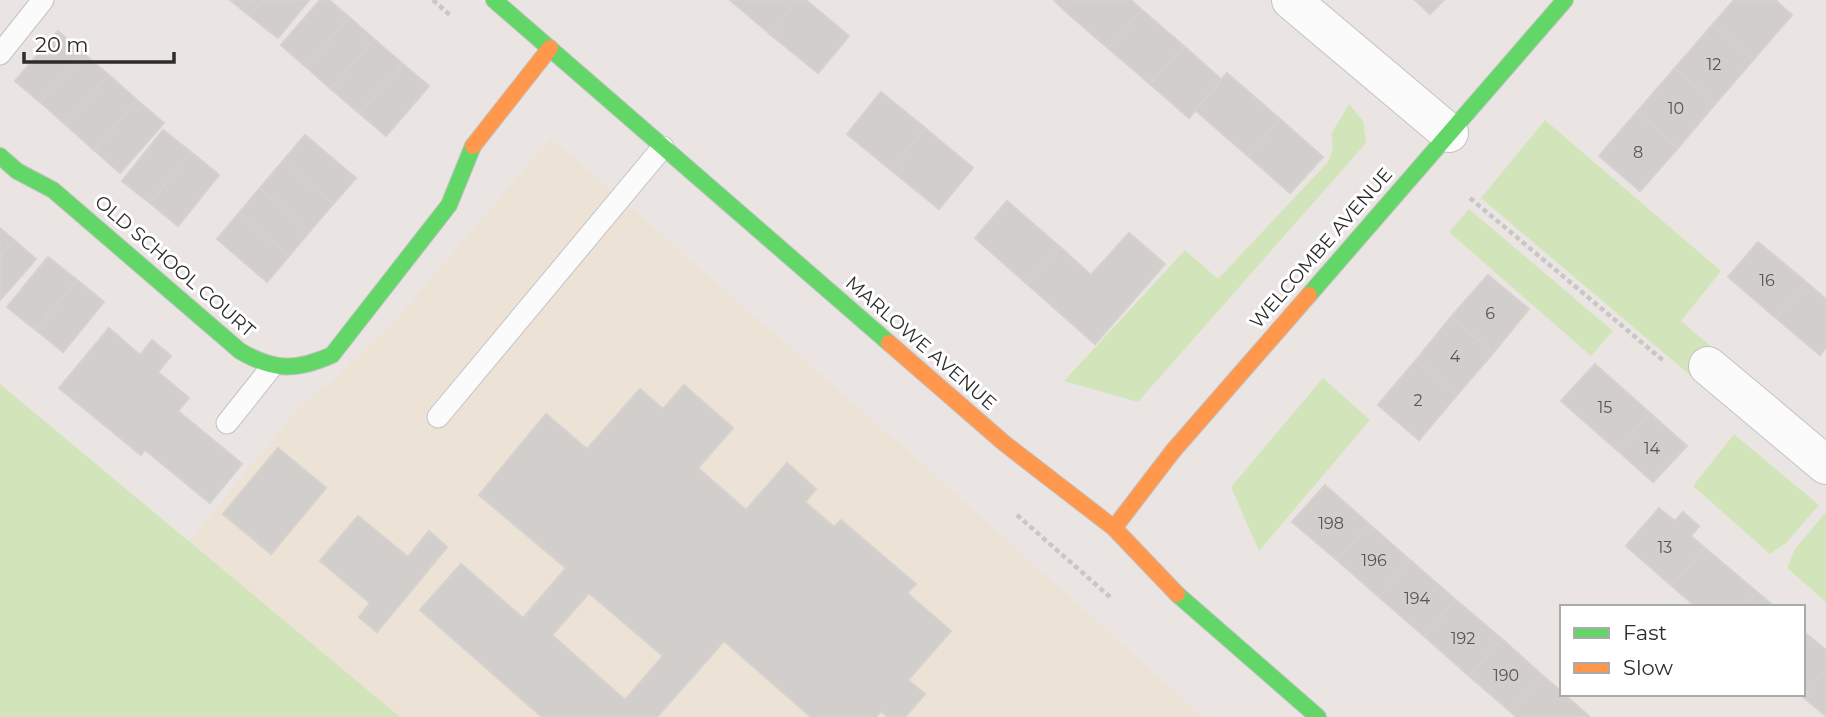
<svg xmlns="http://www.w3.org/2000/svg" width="1826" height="717" font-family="Montserrat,sans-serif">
<rect width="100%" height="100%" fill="#eae5e2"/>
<path fill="#ede2d6" d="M 551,138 L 902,446 L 1203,717 L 0,717 L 0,384 L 189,542 L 299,407 L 337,377 L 400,315 Z"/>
<path fill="#d2e5ba" d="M 1349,104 L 1363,121 L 1366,143 L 1138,402 L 1064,381 L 1185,250 L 1218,279 L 1327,163 L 1333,149 L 1331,134 Z
M 1545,120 L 1721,271 L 1681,321 L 1714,349 L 1691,376 L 1481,198 Z
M 1469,209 L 1613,331 L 1591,356 L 1449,232 Z
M 1323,378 L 1370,420 L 1259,551 L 1231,487 Z
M 0,384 L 400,717 L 0,717 Z
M 1734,434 L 1819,505 L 1786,543 L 1770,554 L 1693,486 Z
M 1826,512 L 1826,602 L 1787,568 L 1795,549 Z"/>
<path fill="#d1cecb" stroke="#d5d1ce" stroke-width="2" fill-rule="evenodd" d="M 230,0 L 263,0 L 250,16 Z
M 263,0 L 309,0 L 278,38 L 250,16 Z
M 320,0 L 329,0 L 349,17 L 306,67 L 281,45 Z
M 730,0 L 798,0 L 770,34 Z
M 798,0 L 806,0 L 849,36 L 818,73 L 770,34 Z
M 1054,0 L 1075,0 L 1065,11 Z
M 1075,0 L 1131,0 L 1142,10 L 1108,48 L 1065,11 Z
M 1415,0 L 1444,0 L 1430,14 Z
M 1734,0 L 1775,0 L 1792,15 L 1753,60 L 1713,24 Z
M 1142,10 L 1184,46 L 1150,84 L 1108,48 Z
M 349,17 L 374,39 L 331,89 L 306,67 Z
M 1713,24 L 1753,60 L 1715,104 L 1675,68 Z
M 58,31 L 83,53 L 40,102 L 15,81 Z
M 374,39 L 403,64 L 359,113 L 331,89 Z
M 1184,46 L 1222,80 L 1189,118 L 1150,84 Z
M 83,53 L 109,75 L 65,124 L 40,102 Z
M 403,64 L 429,86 L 386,136 L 359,113 Z
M 1675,68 L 1715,104 L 1678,148 L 1637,112 Z
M 1227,73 L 1280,119 L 1248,156 L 1195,110 Z
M 109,75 L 137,100 L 94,150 L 65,124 Z
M 881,92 L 925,128 L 891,170 L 847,134 Z
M 137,100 L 164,123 L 120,173 L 94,150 Z
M 1637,112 L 1678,148 L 1640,191 L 1599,156 Z
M 1280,119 L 1323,157 L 1290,193 L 1248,156 Z
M 925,128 L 973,168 L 939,209 L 891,170 Z
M 163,130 L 191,152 L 150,203 L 122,181 Z
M 305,135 L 356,178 L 333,204 L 283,161 Z
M 191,152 L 219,175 L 178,226 L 150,203 Z
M 283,161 L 333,204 L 310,231 L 260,188 Z
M 260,188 L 310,231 L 289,256 L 239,213 Z
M 1007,201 L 1060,247 L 1027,284 L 975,238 Z
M 239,213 L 289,256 L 267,282 L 217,239 Z
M 0,228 L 14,240 L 0,256 Z
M 1129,233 L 1165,264 L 1095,344 L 1027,284 L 1060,247 L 1091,275 Z
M 14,240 L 36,259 L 0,300 L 0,256 Z
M 1758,242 L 1806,282 L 1776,318 L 1728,277 Z
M 48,257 L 77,280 L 36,330 L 7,307 Z
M 1488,275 L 1529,309 L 1493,353 L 1451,317 Z
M 77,280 L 104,302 L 63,352 L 36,330 Z
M 1806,282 L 1826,299 L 1826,347 L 1820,355 L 1776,318 Z
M 1451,317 L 1493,353 L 1457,395 L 1416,360 Z
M 109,328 L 140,355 L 152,340 L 171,356 L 158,372 L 189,398 L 178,411 L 242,464 L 210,503 L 145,450 L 141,455 L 59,388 Z
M 1416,360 L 1457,395 L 1419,440 L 1378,405 Z
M 1595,364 L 1650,413 L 1617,450 L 1561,401 Z
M 684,385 L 733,428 L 698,468 L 746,510 L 787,463 L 816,489 L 805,502 L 834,527 L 841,520 L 916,584 L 907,593 L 951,631 L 908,680 L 925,694 L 905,717 L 888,717 L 881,711 L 876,717 L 811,717 L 724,641 L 657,717 L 542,717 L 420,610 L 461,564 L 523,618 L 566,568 L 479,495 L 546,414 L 587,449 L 640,389 L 663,409 ZM 589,593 L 663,656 L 625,700 L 552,635 Z
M 1650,413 L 1687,446 L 1653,482 L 1617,450 Z
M 278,448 L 326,488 L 271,554 L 223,514 Z
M 1325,485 L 1369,524 L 1337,560 L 1292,522 Z
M 1659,508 L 1675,521 L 1683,512 L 1699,526 L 1691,536 L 1705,548 L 1672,586 L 1626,546 Z
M 358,516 L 408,557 L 429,531 L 447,547 L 377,632 L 359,617 L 370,603 L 320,561 Z
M 1369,524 L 1410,560 L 1379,597 L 1337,560 Z
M 1705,548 L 1757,592 L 1744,607 L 1696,607 L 1672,586 Z
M 1410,560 L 1456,600 L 1424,636 L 1379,597 Z
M 1757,592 L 1775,607 L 1744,607 Z
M 1456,600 L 1502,639 L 1469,676 L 1424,636 Z
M 1803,631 L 1826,650 L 1826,669 L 1803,697 L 1800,694 L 1803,694 Z
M 1502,639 L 1542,675 L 1510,711 L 1469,676 Z
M 1826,669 L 1826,716 L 1803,697 Z
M 1542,675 L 1589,716 L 1587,717 L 1516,717 L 1510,711 Z"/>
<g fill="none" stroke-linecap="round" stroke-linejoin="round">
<g stroke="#c4c2c3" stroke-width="23">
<path id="lane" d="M 0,54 L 43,0
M 438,417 L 663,147
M 227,423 L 270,369"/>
</g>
<g stroke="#c4c2c3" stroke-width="40">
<path id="street" d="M 1291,0 L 1449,133
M 1708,366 L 1826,465"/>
</g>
<g stroke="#c4c2c3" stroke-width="18">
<path id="fast" d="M 494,0 L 889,343
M 0,156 L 17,171 L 53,190 L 240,351 C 274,371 296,371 332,355 L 449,205 L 473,146
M 1309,295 L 1565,0
M 1177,594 L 1318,717"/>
</g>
<g stroke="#c4c2c3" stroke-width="18">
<path id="slow" d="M 473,146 L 550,48
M 889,343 L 1004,443 L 1114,528 L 1177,594
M 1114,528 L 1173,451 L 1309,295"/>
</g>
<path stroke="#c7c7c6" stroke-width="4.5" stroke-dasharray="5 3.5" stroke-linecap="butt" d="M 433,0 L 451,16
M 1470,198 L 1665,362
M 1017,515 L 1110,597"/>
<use href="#lane" stroke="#fcfbfb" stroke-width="21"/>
<use href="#street" stroke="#fcfbfb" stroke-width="38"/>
<use href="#fast" stroke="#63d668" stroke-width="16"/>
<use href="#slow" stroke="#ff974d" stroke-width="16"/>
</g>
<g text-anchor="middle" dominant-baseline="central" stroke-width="6" stroke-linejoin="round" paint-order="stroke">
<g font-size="16" fill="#565554">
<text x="1714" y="64">12</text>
<text x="1676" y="108">10</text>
<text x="1638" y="152">8</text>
<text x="1767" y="280">16</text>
<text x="1490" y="313">6</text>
<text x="1455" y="356">4</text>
<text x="1418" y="400">2</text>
<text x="1605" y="407">15</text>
<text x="1652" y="448">14</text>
<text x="1331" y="523">198</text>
<text x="1665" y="547">13</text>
<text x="1374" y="560">196</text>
<text x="1417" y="598">194</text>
<text x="1463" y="638">192</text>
<text x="1506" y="675">190</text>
</g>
<g font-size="19" fill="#2c2c2c" stroke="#fff">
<text transform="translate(1321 248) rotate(-49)">WELCOMBE AVENUE</text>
<text transform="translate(175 266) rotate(41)">OLD SCHOOL COURT</text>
<text transform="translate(921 343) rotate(41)">MARLOWE AVENUE</text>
</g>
</g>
<rect x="1560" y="605" width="245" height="91" fill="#ffffff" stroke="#ababab" stroke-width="2"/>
<rect x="1574" y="628" width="35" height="10" fill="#63d668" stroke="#ababab" stroke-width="2"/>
<text x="1623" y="640" font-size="21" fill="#2c2c2c">Fast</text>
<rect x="1574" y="663" width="35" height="10" fill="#ff974d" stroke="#ababab" stroke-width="2"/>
<text x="1623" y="675" font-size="21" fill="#2c2c2c">Slow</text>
<path d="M24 52v10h150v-10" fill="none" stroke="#2c2c2c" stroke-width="3.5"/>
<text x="35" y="52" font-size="21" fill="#2c2c2c" stroke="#ffffff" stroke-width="5" paint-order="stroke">20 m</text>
</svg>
